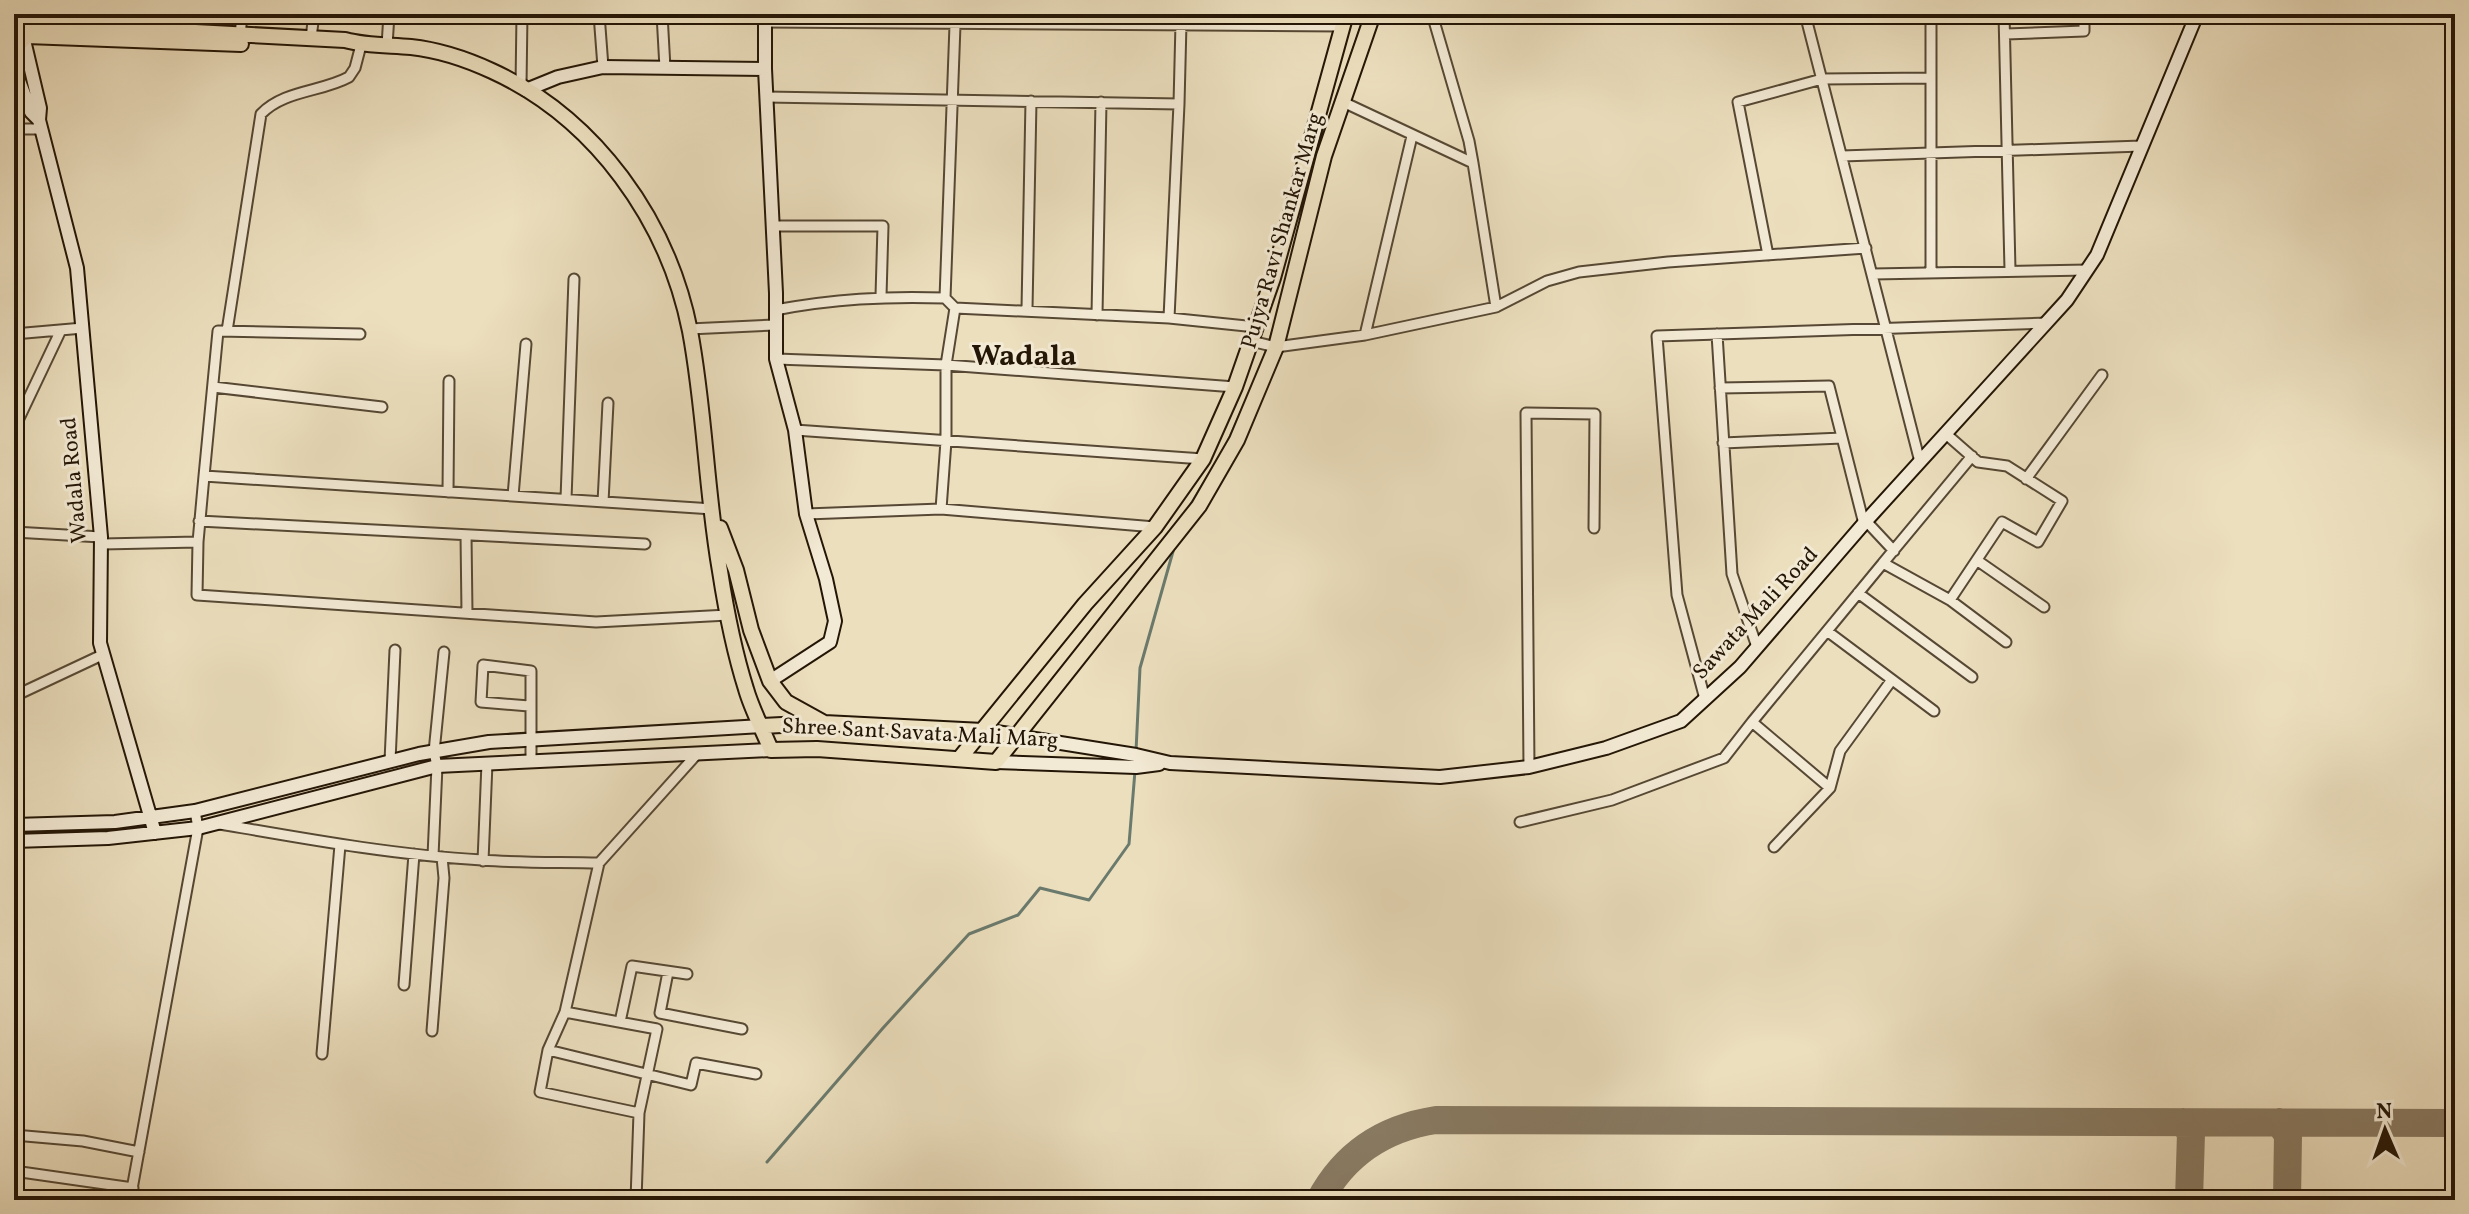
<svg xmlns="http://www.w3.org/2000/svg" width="2469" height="1214" font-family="Vollkorn,serif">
<rect width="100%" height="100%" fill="#ecdfbe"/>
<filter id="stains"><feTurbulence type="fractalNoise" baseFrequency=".0025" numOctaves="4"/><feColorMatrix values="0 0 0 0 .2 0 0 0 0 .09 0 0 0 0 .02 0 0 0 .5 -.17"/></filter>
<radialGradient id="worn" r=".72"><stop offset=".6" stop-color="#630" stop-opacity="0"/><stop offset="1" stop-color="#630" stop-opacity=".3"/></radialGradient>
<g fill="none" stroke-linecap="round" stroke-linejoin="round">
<path stroke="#6a7a6d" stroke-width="3" d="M 1324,134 L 1361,27
M 1264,358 L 1274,327
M 1226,446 L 1246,401
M 1187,511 L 1208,476
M 1136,751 L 1140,668 L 1174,548
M 767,1162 L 883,1028 L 969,934 L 1018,915 L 1040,888 L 1089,900 L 1129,844 L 1135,771"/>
<path stroke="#887a62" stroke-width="28" d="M 2183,1122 L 2191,1133 L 2189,1200
M 2279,1122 L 2288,1135 L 2287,1200
M 1320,1200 C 1345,1153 1384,1128 1436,1120 L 2455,1123"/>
<g stroke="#564834" stroke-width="13">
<path id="street" d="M 599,14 L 603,67
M 662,14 L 665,68
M 1432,14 L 1469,141 L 1473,163
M 1805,14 L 1920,462
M 2004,14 L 2010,270
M 765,22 L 1341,26
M 2006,34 L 2084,31 L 2084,14
M 240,37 L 242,14
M 311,38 L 314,14
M 387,46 L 389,14
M 521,86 L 522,14
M 766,97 L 1179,104 L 1181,23
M 14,129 L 41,129
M 1842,156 L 2142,146
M 773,226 L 883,226 L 881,296
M 1768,255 L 1738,102 L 1822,79 L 1931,78
M 1931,273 L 1931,14
M 1873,274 L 2088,270
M 945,298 L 955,308 L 1169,318 L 1256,327
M 1496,307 L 1547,281 L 1579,272 L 1668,262 L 1866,248
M 1027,309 L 1031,101
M 775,310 C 834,299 885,296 945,298 L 955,25
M 1097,315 L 1101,102
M 1169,318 L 1179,104
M 689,329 L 775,325
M 227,331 L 261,114 C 284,90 322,92 349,77 L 355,68 L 361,45
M 14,334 L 83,328
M 1717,334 L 1732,574 L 1757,647
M 1365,335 L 1412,136
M 1251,341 L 1276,347 L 1365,335 L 1496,307 L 1473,163 L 1343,102
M 776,359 L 946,365 L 1235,387
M 213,387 L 382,407
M 1720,388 L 1829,386 L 1864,524
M 14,429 L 61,330
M 795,430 L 1203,459
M 1946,434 L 1978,462 L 2007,466 L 2062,501 L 2038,542 L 2002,522 L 1950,600 L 1883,563 L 1972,456
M 1723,443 L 1842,438
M 204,476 L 218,331 L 360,334
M 2026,479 L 2102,375
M 448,492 L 449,381
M 513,496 L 526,344
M 566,499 L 574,279
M 603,502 L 608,403
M 941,509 L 946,441 L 946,365 L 955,308
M 806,514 L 941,509 L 1155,527
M 199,521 L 645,544
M 1866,521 L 1894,551
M 14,532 L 101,537
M 466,535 L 467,613
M 198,542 L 204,476 L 713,509
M 102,544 L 198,542 L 197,595 L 596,622 L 728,615
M 1978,561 L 2044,607
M 1858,593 L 1972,677
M 1950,600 L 2006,642
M 1827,631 L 1934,711
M 1705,699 L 1677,595 L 1657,336 L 2047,323
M 14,704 L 17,696 L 21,693 L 102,655
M 529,706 L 481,702 L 483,665 L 531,671 L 531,761
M 390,761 L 395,650
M 1529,767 L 1526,413 L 1595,414 L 1594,528
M 1830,788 L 1752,722 L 1883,563
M 1520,822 L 1612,800 L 1724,758 L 1752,722
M 220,824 C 307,839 394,855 482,860 C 521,863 560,862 599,863
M 1774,847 L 1830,788 L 1840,751 L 1891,681
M 433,856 L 437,766 L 434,752 L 444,652
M 483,861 L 487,763
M 668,972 L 660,1013 L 742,1029
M 404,985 L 414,854
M 565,1012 L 548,1050 L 540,1092 L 639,1113 L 657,1029 L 565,1012 L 599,863 L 697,754
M 620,1022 L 632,966 L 687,974
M 432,1031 L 444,878 L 442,857
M 548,1050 L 691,1085 L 696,1063 L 756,1074
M 322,1054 L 340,845
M 14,1135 L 83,1141 L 139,1152
M 14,1171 L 133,1188
M 130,1200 L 198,828 L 195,811
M 636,1200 L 639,1113"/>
</g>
<g stroke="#241606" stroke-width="16">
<path id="secondary" d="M 765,14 L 765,69 L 776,293 L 776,359 L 795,430 L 806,514 L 826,579 L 835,621 L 830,642 L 770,681
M 24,40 L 40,108 L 39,120 L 77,268 L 101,537 L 100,643 L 155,833
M 14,68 L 31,112 L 39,120
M 526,90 L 558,77 L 603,67 L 765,69
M 1016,736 L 1136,755 L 1170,763 L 1440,777 L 1529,767 L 1606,748 L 1681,721 L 1740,667 L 1866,521 L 2067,300 L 2097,255 L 2197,14
M 996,762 L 1136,767 L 1159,764
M 14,825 L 115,822 L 195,811 L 419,754 L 489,742 L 762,726
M 14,841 L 108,838 L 198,828 L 437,766 L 771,750"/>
</g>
<g stroke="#241606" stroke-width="18">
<path id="primary" d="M 27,23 L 345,40 C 367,46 389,45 411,47 C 439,50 466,59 492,71 C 595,118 668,220 690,331 C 705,410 706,491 720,571 C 726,610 734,651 746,689 C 752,710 763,730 771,750 L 817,749 L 996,762 L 1199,506 L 1237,440 L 1276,347 L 1324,156 L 1373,14
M 27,36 L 241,44
M 14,46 C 29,40 32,25 21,14
M 720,528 L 736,570 L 751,630 L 770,681 L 786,702 L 824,723 L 983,731 L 1016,736
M 762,726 L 821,723
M 960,758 L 1085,604 L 1155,527 L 1203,459 L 1235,387 L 1273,278 L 1346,14"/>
</g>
<use href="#street" stroke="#f3ead5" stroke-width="9"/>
<use href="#secondary" stroke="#f3ead5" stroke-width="12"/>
<use href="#primary" stroke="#ecdfbe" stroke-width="14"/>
</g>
<g text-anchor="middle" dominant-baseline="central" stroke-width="6" stroke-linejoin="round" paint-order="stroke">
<g font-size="22" fill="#241606" stroke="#f3ead5">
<text transform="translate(1283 231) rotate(-74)">Pujya Ravi Shankar Marg</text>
<text transform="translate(75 480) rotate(-95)">Wadala Road</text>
<text transform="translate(1756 614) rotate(-47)">Sawata Mali Road</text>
<text transform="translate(920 734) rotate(3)">Shree Sant Savata Mali Marg</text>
</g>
<g font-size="30" font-weight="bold" fill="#241606" stroke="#f3ead5">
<text x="1024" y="357">Wadala</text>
</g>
</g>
<rect width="2469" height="1214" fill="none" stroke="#ecdfbe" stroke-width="48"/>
<rect x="16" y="16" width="2437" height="1182" fill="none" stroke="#241606" stroke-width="4"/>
<rect x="24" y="24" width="2421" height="1166" fill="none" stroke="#241606" stroke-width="2"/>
<g transform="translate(2385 1130) rotate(358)" stroke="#f3ead5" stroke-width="6" paint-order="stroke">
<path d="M0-6L14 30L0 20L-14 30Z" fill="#241606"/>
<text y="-12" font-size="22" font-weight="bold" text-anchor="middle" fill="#241606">N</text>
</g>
<rect width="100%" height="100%" filter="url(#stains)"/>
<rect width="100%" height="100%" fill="url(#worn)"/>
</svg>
